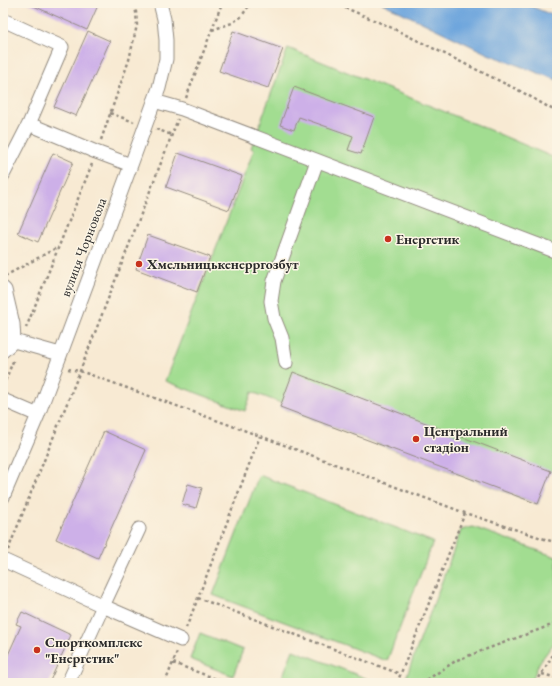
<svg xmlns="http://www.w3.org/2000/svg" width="560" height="686" font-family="'EB Garamond',serif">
<rect width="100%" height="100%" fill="#fcf5e5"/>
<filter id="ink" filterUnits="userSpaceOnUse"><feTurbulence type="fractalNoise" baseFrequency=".025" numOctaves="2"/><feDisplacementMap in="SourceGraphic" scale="8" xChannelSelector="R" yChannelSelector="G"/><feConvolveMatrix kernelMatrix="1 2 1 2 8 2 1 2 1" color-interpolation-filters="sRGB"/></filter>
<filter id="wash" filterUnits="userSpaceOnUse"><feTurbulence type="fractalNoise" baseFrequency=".012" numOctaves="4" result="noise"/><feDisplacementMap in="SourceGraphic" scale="16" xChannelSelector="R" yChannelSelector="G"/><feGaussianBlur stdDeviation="0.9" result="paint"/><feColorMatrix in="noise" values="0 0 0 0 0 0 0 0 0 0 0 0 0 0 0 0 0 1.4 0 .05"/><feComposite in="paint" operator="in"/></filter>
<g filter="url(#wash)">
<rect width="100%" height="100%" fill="#f8ead3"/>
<path fill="#a2dd91" stroke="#66845e" d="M 288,48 L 492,131 L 557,159 L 557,473 L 550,471 L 538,504 L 280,407 L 281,403 L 252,392 L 245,411 L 165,381 L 254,150 L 251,148 Z
M 259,475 L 433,542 L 387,661 L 213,595 Z
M 473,527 L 556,557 L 557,555 L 557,639 L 539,663 L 531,683 L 404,683 L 461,530 Z
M 200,633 L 243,650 L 233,676 L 190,659 Z
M 293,650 L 368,679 L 367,683 L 280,683 Z"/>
<path fill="#6ea6dd" stroke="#4c6884" d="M 382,3 L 523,3 L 557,17 L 557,80 L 488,54 Z"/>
<g id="blocks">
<path fill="#cdb0e8" d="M 27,3 L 99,3 L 87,30 Z
M 88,31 L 110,41 L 76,116 L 54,107 Z
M 233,31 L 283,49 L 268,88 L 219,71 Z
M 294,87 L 374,117 L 361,154 L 348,150 L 353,136 L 299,117 L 294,130 L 280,125 Z
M 53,153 L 73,162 L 38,242 L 18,233 Z
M 178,153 L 242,176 L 229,210 L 166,187 Z
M 148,235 L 210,257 L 197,292 L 136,269 Z
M 293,372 L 551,471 L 538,504 L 280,407 Z
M 104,431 L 146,450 L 98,558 L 56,539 Z
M 188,484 L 202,488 L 196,508 L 182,504 Z
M 22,612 L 71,635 L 49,683 L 3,683 L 3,666 L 21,626 L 16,624 Z"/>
</g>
</g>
<g filter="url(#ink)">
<use href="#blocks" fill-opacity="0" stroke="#928a7f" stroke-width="1"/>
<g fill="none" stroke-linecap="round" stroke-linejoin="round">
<g stroke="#928a7f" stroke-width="15">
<path id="minor" d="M 3,20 L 62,47 L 29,124 L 3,175
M 154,101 L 182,109 L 557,252
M 29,124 L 96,152 L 131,165
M 3,288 L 5,290 L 13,324 L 14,341 L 60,354
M 3,338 L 14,341 L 3,351
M 286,363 L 282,338 L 274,318 L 271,301 L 274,281 L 317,161
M 3,400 L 38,415
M 3,497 L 38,415 L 131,165 L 159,88 L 166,59 L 166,40 L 164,19 L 160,3
M 139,529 L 103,606 L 181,640
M 3,560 L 103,606 L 68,683"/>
</g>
<path stroke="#928a7f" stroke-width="2.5" stroke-dasharray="3 3" stroke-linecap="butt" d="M 334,3 L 390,27 L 522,92 L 557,112
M 212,30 L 232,23 L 241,17 L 251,3
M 186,98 L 222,3
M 110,113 L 134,122
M 156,129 L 172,135
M 101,140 L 129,60 L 137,25 L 136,12 L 133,3
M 5,276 L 58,247
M 26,328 L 92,164
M 68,369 L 80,371 L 260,436 L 465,513 L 557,543
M 3,386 L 14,359
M 8,550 L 80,371 L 178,119
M 198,598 L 400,674
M 186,628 L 198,598 L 260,436
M 173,663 L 227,683
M 542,674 L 557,678
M 165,683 L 177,652
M 397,683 L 465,513
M 422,683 L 457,660 L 557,623
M 536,683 L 557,648"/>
<use href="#minor" stroke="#fff" stroke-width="13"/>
</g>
</g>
<g fill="#c8321e" stroke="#fcf5e5" stroke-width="1.5">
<circle cx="388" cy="239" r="4"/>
<circle cx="139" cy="264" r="4"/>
<circle cx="416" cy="439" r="4"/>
<circle cx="37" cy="650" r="4"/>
</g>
<g text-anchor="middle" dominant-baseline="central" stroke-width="3" stroke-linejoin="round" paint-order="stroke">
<g font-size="14" font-weight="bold" fill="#2b2b2b" stroke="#fcf5e5" text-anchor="start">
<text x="396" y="239">Енергетик</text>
<text x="147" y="264">Хмельницькенерргозбут</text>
<text x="424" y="431">Центральний<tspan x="424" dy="16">стадіон</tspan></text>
<text x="45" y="642">Спорткомплекс<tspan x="45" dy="16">"Енергетик"</tspan></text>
</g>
<g font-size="14" fill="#2b2b2b" stroke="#fcf5e5">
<text transform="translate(83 247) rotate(-69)">вулиця Чорновола</text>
</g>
</g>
<rect width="560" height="686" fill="none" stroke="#fcf5e5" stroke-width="16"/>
</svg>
